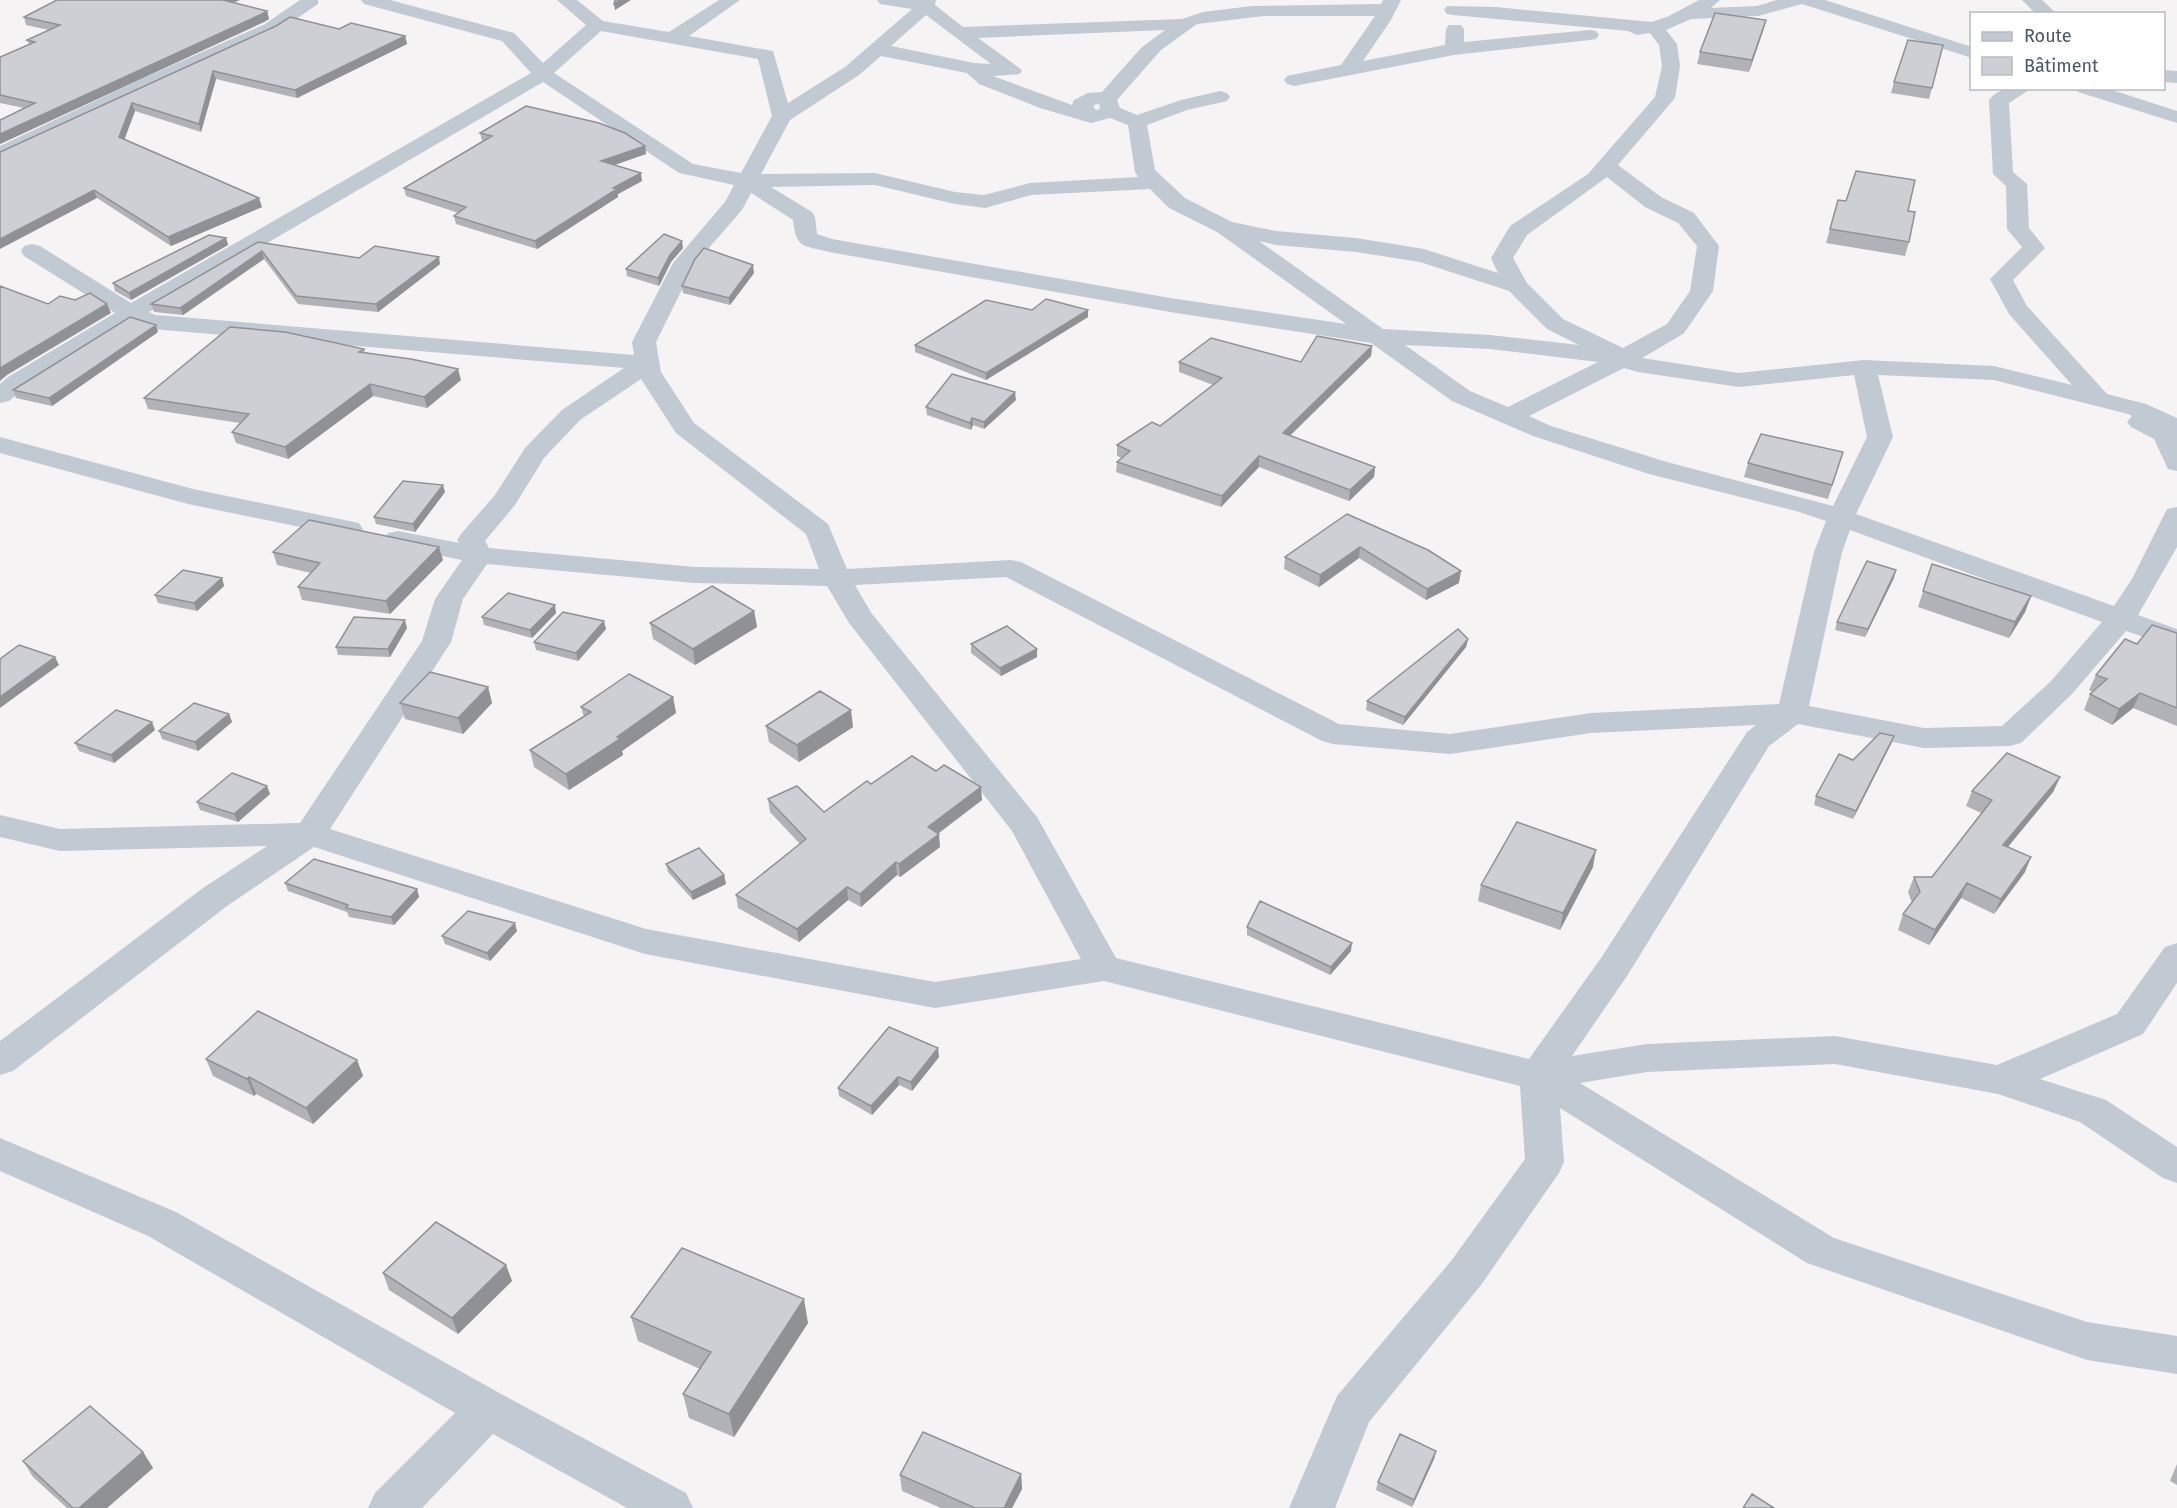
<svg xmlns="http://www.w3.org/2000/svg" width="2177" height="1508" font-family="'Fira Sans',sans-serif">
<rect width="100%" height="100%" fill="#f5f3f3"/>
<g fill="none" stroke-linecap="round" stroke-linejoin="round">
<path fill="#c1cad2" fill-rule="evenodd" d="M 300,0 L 318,0 L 318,4 L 277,32 L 0,160 L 0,146 L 137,81 L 265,24 Z
M 361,0 L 390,0 L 514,33 L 543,63 L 586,25 L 557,0 L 577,0 L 603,21 L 669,32 L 719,0 L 740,0 L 689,36 L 773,51 L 788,103 L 845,67 L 912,9 L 880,4 L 877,0 L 936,0 L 935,5 L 963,27 L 1182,19 L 1203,12 L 1252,6 L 1381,4 L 1383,0 L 1401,0 L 1391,20 L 1363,61 L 1445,45 L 1446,29 L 1449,25 L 1461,25 L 1464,29 L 1464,42 L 1590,30 L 1596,31 L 1599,35 L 1596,39 L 1590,40 L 1454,55 L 1294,86 L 1287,84 L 1284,80 L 1287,76 L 1341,65 L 1375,16 L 1264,16 L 1197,24 L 1161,50 L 1117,100 L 1120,108 L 1137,115 L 1181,100 L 1220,91 L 1227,93 L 1230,97 L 1227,101 L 1187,110 L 1147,125 L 1155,170 L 1185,198 L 1232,222 L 1276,231 L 1356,238 L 1424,249 L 1498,273 L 1491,258 L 1510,226 L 1588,174 L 1655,97 L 1662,66 L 1659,45 L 1650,33 L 1637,35 L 1628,31 L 1453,15 L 1447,14 L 1444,10 L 1447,6 L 1496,7 L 1652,22 L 1669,16 L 1699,0 L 1720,0 L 1711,8 L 1757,6 L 1777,0 L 1825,0 L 1972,47 L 1972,58 L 1802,4 L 1758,16 L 1691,19 L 1666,30 L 1677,44 L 1680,66 L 1675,98 L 1618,165 L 1661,197 L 1694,213 L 1719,246 L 1713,291 L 1687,329 L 1683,334 L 1642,358 L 1739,373 L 1864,360 L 1994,366 L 2072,385 L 2009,314 L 1990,279 L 2022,247 L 2007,229 L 2006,186 L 1993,174 L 1989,100 C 1999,86 2017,88 2032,88 L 2009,103 L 2013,172 L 2027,184 L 2029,228 L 2045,248 L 2013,280 L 2027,306 L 2107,394 L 2146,404 L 2177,418 L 2177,471 L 2168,469 L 2154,439 L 2131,427 L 2127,422 L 2132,416 L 2128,414 L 1994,380 L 1878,375 L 1893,437 L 1856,514 L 2114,606 L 2132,579 L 2167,509 L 2177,507 L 2177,547 L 2138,615 L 2177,629 L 2177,648 L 2126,631 L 2072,694 L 2021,743 L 2010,746 L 1924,748 L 1798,724 L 1769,746 L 1627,976 L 1572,1056 L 1647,1044 L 1835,1036 L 1997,1065 L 2117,1014 L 2165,947 L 2177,943 L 2177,983 L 2143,1034 L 2040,1079 L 2106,1100 L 2177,1147 L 2177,1183 L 2163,1178 L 2080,1122 L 1998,1094 L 1835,1064 L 1647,1072 L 1580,1083 L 1834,1238 L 2087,1322 L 2177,1336 L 2177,1374 L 2087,1360 L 1807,1263 L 1560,1108 L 1564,1162 L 1559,1173 L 1481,1285 L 1369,1422 L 1335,1508 L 1289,1508 L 1337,1396 L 1451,1261 L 1525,1159 L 1520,1086 L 1104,981 L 935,1008 L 645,954 L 314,847 L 227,906 L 13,1071 L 0,1075 L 0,1041 L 203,888 L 267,846 L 60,851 L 0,837 L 0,815 L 60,829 L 300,823 L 422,641 L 435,599 L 462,560 L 388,545 L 384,539 L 388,533 L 398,531 L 459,543 L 457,540 L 461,534 L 495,495 L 525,448 L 562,410 L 624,368 L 151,329 L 132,322 L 26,387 L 9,401 L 0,403 L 0,384 L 8,377 L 115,313 L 24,256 L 21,251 L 24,246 L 32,244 L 40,246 L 131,303 L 531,73 L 502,41 L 364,4 ZM 926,15 L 991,64 L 974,63 L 891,46 ZM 1165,30 L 1141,48 L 1102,92 L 1088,93 L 1074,100 L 1072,105 L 993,76 L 1020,74 L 1022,70 L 978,38 ZM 601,31 L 758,59 L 772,116 L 741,173 L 693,164 L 554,73 ZM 881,56 L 967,73 L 979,84 L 1040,108 L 1084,121 L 1091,123 L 1110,118 L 1128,125 L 1135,172 L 1138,177 L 1030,183 L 984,195 L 955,192 L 875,173 L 761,174 L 790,120 L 859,75 ZM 543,82 L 679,173 L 734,185 L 725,202 L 673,263 L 632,342 L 634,355 L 156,315 L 149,312 ZM 1099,103 L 1100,109 L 1096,110 L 1093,106 ZM 1607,177 L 1645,207 L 1678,223 L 1697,246 L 1690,291 L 1667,324 L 1623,348 L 1563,319 L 1527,283 L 1513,258 L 1527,235 ZM 875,185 L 955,204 L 985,208 L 1031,195 L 1150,189 L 1169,208 L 1217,232 L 1346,324 L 1170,298 L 832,239 L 817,234 L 815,217 L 812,212 L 771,187 ZM 751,193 L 793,220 C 796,249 803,245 829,252 L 1170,312 L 1371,343 L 1452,401 L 1533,436 L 1649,474 L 1796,511 L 1826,521 L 1814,552 L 1779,704 L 1591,713 L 1450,734 L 1339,724 L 1021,562 L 1011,560 L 847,569 L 828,524 L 694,423 L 661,372 L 656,342 L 694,265 L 742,210 ZM 1259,241 L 1276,245 L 1356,252 L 1420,262 L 1509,291 L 1547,329 L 1579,345 L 1490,335 L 1383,329 ZM 1405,345 L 1490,349 L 1598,362 L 1508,407 L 1470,391 ZM 1624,368 L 1638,372 L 1739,387 L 1854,375 L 1867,437 L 1833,506 L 1667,462 L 1551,426 L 1529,416 ZM 641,379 L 676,433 L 806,534 L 819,569 L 695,567 L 489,548 L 485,541 L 515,505 L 544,458 L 580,420 ZM 1850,530 L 2102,622 L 2051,681 L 2002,726 L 1924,728 L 1809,706 L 1842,552 ZM 487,564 L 695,583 L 827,586 L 849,623 L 1012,831 L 1081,959 L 935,982 L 646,929 L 330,829 L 451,642 L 463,599 ZM 1006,577 L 1322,741 L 1333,744 L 1450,754 L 1591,733 L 1756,725 L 1747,732 L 1601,958 L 1529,1059 L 1116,958 L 1037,817 L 872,614 L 855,585 Z
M 2022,0 L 2042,0 L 2057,14 L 2036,14 Z
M 2164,70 L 2177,71 L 2177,83 L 2164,82 Z
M 2076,88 L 2106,88 L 2177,111 L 2177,123 L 2078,92 Z
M 0,437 L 193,489 L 359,523 L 363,529 L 359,535 L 349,537 L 188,504 L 0,453 Z
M 0,1138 L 176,1212 L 503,1395 L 686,1493 L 693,1508 L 627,1508 L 493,1434 L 422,1508 L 368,1508 L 375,1493 L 455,1413 L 148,1236 L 0,1171 Z"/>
</g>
<path fill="#b0b2b7" d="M 234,3 L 267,11 L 269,19 L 264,22 L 0,144 L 0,120 L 24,108 L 0,103 L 0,57 L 29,44 L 27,40 L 49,30 L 26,25 L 24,17 Z
M 1766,20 L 1763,31 L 1749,72 L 1697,64 L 1700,52 Z
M 276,26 L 339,29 L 405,36 L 407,44 L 297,98 L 216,79 L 201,132 L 135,111 L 124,139 L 262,207 L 171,246 L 97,198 L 0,152 Z
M 1894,82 L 1932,88 L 1929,99 L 1891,93 Z
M 480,133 L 645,146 L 646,154 L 614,165 L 642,181 L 618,194 L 618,197 L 537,249 L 456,224 L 454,216 L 459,213 L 406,196 L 404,188 L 483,141 L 482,141 Z
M 1838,200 L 1908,211 L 1909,242 L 1905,256 L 1826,243 Z
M 226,238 L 228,245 L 131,300 L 115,291 L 113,283 Z
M 258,242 L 359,258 L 440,264 L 378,312 L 298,304 L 264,259 L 183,315 L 154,312 L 151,304 Z
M 683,248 L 671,262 L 659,286 L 627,276 L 626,269 Z
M 754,273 L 730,305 L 683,293 L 682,286 Z
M 1032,310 L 1088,317 L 986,380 L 915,352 L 915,345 Z
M 158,332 L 52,406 L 16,398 L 13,390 Z
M 1372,346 L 1371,356 L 1290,436 L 1375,467 L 1374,477 L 1349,501 L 1259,467 L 1221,507 L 1116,472 L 1117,462 L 1122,458 L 1117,456 L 1117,445 L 1160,426 L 1213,385 L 1179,372 L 1179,362 L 1301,362 Z
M 364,349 L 365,352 L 461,380 L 427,408 L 373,396 L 288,459 L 236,443 L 232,432 L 240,423 L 148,409 L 144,398 Z
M 1016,400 L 984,429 L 973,425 L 971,430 L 927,415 L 926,407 Z
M 1748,463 L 1839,465 L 1828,499 L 1744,477 Z
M 445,492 L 415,532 L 376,524 L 374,517 Z
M 1347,514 L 1459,583 L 1426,600 L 1359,558 L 1319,587 L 1284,569 L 1285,557 Z
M 273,552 L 443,560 L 390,614 L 302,600 L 298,587 L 311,573 L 277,565 Z
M 1932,564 L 2031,596 L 2025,612 L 2009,638 L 1918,607 Z
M 222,578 L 224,586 L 197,611 L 158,603 L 155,595 Z
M 1894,578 L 1865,637 L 1835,630 L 1837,622 Z
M 754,611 L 757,627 L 695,665 L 653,639 L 650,623 Z
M 556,613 L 532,638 L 484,625 L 482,617 Z
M 407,628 L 390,657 L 338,655 L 336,647 Z
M 606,629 L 578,661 L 536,650 L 534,642 Z
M 2177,633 L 2177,726 L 2133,708 L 2112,725 L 2084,710 L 2090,694 L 2093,692 L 2089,690 L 2096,675 L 2137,644 Z
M 1468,639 L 1466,647 L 1403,725 L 1366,710 L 1367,701 Z
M 971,644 L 1037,657 L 1001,676 L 971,653 Z
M 488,687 L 492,703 L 463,734 L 405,719 L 400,703 Z
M 673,697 L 676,713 L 622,751 L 623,755 L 569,790 L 534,767 L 530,750 L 584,717 L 581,707 Z
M 229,714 L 232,722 L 198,751 L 162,739 L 159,731 Z
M 766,726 L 853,727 L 799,762 L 769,742 Z
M 155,730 L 114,763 L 79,751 L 75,743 Z
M 1894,736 L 1891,744 L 1853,819 L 1814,805 L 1816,796 L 1853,760 Z
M 936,771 L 982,800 L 938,834 L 940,847 L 900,877 L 897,875 L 861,907 L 848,900 L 799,942 L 738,908 L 736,895 L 800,844 L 770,812 L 768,799 L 824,812 Z
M 2060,777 L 2053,792 L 2008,847 L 2025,872 L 1994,914 L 1961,898 L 1929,945 L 1898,930 L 1903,914 L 1912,903 L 1908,892 L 1914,877 L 1932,877 L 1981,813 L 1966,806 L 1972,791 Z
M 270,794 L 238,822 L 200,810 L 197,802 Z
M 666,864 L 724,875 L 726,884 L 693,900 L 668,872 Z
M 1593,867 L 1560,930 L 1478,901 L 1481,885 Z
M 285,883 L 417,889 L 419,897 L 394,925 L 349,917 L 347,912 L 288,891 Z
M 1247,927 L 1351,951 L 1330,975 L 1247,935 Z
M 517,931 L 490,961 L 445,944 L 442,936 Z
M 939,1057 L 912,1091 L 899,1085 L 872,1115 L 839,1096 L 838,1088 Z
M 206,1059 L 357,1060 L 363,1076 L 313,1124 L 256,1094 L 254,1096 L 213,1076 Z
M 506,1265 L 512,1281 L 458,1334 L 389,1290 L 383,1273 Z
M 631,1317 L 808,1323 L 734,1437 L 689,1418 L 683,1394 L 700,1369 L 638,1341 Z
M 1436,1451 L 1434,1459 L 1412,1507 L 1376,1490 L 1378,1482 Z
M 143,1452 L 153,1468 L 107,1508 L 67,1508 L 33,1477 L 23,1461 Z
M 2177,1464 L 2177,1485 L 2170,1481 Z
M 1021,1474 L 1022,1489 L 1012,1508 L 941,1508 L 902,1491 L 900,1475 Z"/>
<path fill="#909195" d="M 221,0 L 240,0 L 223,7 Z
M 621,0 L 631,0 L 615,10 L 614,4 Z
M 267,11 L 269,19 L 264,22 L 0,144 L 0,134 Z
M 1766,20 L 1763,31 L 1749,72 L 1752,60 Z
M 405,36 L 407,44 L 297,98 L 295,90 Z
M 213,71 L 216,79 L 201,132 L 199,124 Z
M 132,103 L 135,111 L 122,146 L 119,137 Z
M 645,146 L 646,154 L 603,169 L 601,161 Z
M 641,173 L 642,181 L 618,194 L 618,197 L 537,249 L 535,241 L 613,188 Z
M 94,190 L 97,198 L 0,249 L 0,239 Z
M 259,198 L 262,207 L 171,246 L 168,237 Z
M 226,238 L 228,245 L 131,300 L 129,293 Z
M 682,241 L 683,248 L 671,262 L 659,286 L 658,278 L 670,255 Z
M 262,251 L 264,259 L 183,315 L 180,308 Z
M 439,257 L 440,264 L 378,312 L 376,304 Z
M 753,265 L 754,273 L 730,305 L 729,298 Z
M 107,304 L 111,313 L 7,375 L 0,381 L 0,368 L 3,366 Z
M 1088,310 L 1088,317 L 986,380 L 986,373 Z
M 156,325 L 158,332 L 52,406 L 49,398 Z
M 1372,346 L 1371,356 L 1282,443 L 1283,433 Z
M 458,369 L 461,380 L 427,408 L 424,397 Z
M 370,384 L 373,396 L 288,459 L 285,447 Z
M 1015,392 L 1016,400 L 984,429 L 984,422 Z
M 972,418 L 973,425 L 971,430 L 970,423 Z
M 1259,456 L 1259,467 L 1221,507 L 1222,496 Z
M 1375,467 L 1374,477 L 1349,501 L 1350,490 Z
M 443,485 L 445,492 L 415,532 L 413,524 Z
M 439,547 L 443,560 L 390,614 L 386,601 Z
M 1360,547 L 1359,558 L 1319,587 L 1320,575 Z
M 1896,570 L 1894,578 L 1865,637 L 1868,629 Z
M 1461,571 L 1459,583 L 1426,600 L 1427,589 Z
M 222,578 L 224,586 L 197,611 L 194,603 Z
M 2031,596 L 2025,612 L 2009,638 L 2015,622 Z
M 555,605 L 556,613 L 532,638 L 530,630 Z
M 754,611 L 757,627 L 695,665 L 693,649 Z
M 405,620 L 407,628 L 390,657 L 388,649 Z
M 604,621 L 606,629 L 578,661 L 576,653 Z
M 1468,639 L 1466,647 L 1403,725 L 1405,717 Z
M 1037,649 L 1037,657 L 1001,676 L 1000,668 Z
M 55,657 L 59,665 L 0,708 L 0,697 Z
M 488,687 L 492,703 L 463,734 L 458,718 Z
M 2140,693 L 2133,708 L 2112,725 L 2119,709 Z
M 673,697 L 676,713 L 622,751 L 623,755 L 569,790 L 566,774 Z
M 851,710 L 853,727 L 799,762 L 797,745 Z
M 229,714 L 232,722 L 198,751 L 195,742 Z
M 152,722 L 155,730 L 114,763 L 111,755 Z
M 1894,736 L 1891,744 L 1853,819 L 1856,811 Z
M 2060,777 L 2053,792 L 1997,860 L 2003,845 Z
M 267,786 L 270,794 L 238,822 L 234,814 Z
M 981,787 L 982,800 L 929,840 L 928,827 Z
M 939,834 L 940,847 L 900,877 L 899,864 Z
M 1596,850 L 1593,867 L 1560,930 L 1563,913 Z
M 2031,857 L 2025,872 L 1994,914 L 2001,899 Z
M 896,862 L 897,875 L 861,907 L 860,894 Z
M 724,875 L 726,884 L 693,900 L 691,892 Z
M 1967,883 L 1961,898 L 1929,945 L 1935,930 Z
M 847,887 L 848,900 L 799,942 L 797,929 Z
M 417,889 L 419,897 L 394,925 L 391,917 Z
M 515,923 L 517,931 L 490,961 L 487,953 Z
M 1352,943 L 1351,951 L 1330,975 L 1331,967 Z
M 938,1048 L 939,1057 L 912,1091 L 911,1082 Z
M 357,1060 L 363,1076 L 313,1124 L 306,1108 Z
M 249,1077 L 256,1094 L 254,1096 L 247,1079 Z
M 898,1077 L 899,1085 L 872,1115 L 871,1106 Z
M 506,1265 L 512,1281 L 458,1334 L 452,1318 Z
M 804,1299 L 808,1323 L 734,1437 L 729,1414 Z
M 1436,1451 L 1434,1459 L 1412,1507 L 1414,1500 Z
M 143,1452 L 153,1468 L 107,1508 L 79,1508 Z
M 1021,1474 L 1022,1489 L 1012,1508 L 1004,1508 Z"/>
<path fill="#cdcfd5" stroke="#909195" stroke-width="1.5" d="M 57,0 L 223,0 L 267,11 L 262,14 L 0,134 L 0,120 L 35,103 L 0,95 L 0,57 L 35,42 L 27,40 L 60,25 L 24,17 Z
M 615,0 L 621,0 L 614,4 Z
M 1715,13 L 1766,20 L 1752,60 L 1700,52 Z
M 290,17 L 339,29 L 351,23 L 405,36 L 295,90 L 213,71 L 199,124 L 132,103 L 119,137 L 259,198 L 168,237 L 94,190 L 0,239 L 0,152 L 276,26 Z
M 1908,40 L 1943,45 L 1932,88 L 1894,82 Z
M 526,106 L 599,123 L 625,133 L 645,146 L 601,161 L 641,173 L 613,188 L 617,189 L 535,241 L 454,216 L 466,207 L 404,188 L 492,136 L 480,133 Z
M 1856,171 L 1915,180 L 1908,211 L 1915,212 L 1909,242 L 1830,229 L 1838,200 L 1846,201 Z
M 664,234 L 682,241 L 670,255 L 658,278 L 626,269 Z
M 209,235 L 226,238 L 129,293 L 113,283 Z
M 258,242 L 359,258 L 375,246 L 439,257 L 376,304 L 296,296 L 262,251 L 180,308 L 151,304 Z
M 704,248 L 753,265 L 729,298 L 682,286 L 695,259 Z
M 0,286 L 48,304 L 60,296 L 75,300 L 90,293 L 107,304 L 0,368 Z
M 1046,299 L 1088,310 L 986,373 L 915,345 L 986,300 L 1032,310 Z
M 130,317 L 156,325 L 49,398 L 13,390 Z
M 230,327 L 285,332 L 364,349 L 359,352 L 411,359 L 458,369 L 424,397 L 370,384 L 285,447 L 232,432 L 249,414 L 144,398 Z
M 1317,336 L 1372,346 L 1283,433 L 1375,467 L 1350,490 L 1259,456 L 1222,496 L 1117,462 L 1130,451 L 1117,445 L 1152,422 L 1160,426 L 1222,378 L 1179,362 L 1211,338 L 1301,362 Z
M 952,374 L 1015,392 L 984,422 L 972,418 L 970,423 L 926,407 Z
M 1761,434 L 1843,452 L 1832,485 L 1748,463 Z
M 403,481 L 443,485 L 413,524 L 374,517 Z
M 1347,514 L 1428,550 L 1461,571 L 1427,589 L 1360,547 L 1320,575 L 1285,557 Z
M 309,520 L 439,547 L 386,601 L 298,587 L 320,563 L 273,552 Z
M 1867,561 L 1896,570 L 1868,629 L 1837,622 Z
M 1932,564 L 2031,596 L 2015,622 L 1923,591 Z
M 183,570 L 222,578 L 194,603 L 155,595 Z
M 712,586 L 754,611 L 693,649 L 650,623 Z
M 508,593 L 555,605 L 530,630 L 482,617 Z
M 563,612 L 604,621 L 576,653 L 534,642 Z
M 354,617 L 405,620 L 388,649 L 336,647 Z
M 2152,625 L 2177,633 L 2177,708 L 2140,693 L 2119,709 L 2090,694 L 2107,679 L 2096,675 L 2125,639 L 2137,644 Z
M 1007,626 L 1037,649 L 1000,668 L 971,644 Z
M 1458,629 L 1468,639 L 1405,717 L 1367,701 Z
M 19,645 L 55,657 L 0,697 L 0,659 Z
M 430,672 L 488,687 L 458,718 L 400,703 Z
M 629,674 L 673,697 L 617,737 L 620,739 L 566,774 L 530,750 L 591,712 L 581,707 Z
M 820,691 L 851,710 L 797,745 L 766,726 Z
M 194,703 L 229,714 L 195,742 L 159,731 Z
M 116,710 L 152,722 L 111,755 L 75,743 Z
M 1880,733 L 1894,736 L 1856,811 L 1816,796 L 1839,754 L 1853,760 Z
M 2007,753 L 2060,777 L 2003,845 L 2031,857 L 2001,899 L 1967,883 L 1935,930 L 1903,914 L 1920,892 L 1914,877 L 1932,877 L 1992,800 L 1972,791 Z
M 912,756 L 936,771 L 944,765 L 981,787 L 928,827 L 939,834 L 899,864 L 896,862 L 860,894 L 847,887 L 797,929 L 736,895 L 806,839 L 768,799 L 797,786 L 824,812 L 867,781 L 871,784 Z
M 232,773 L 267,786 L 234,814 L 197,802 Z
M 1517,822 L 1596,850 L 1563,913 L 1481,885 Z
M 699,848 L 724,875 L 691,892 L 666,864 Z
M 314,859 L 417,889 L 391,917 L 346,908 L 348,905 L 285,883 Z
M 1260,901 L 1352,943 L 1331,967 L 1247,927 Z
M 468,911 L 515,923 L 487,953 L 442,936 Z
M 258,1011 L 357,1060 L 306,1108 L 249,1077 L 247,1079 L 206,1059 Z
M 889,1027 L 938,1048 L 911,1082 L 898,1077 L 871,1106 L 838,1088 Z
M 436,1222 L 506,1265 L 452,1318 L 383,1273 Z
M 682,1248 L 804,1299 L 729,1414 L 683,1394 L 711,1352 L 631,1317 Z
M 90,1406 L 143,1452 L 79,1508 L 73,1508 L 23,1461 Z
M 923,1432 L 1021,1474 L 1004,1508 L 975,1508 L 900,1475 Z
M 1400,1434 L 1436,1451 L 1414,1500 L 1378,1482 Z
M 1752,1494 L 1774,1508 L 1743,1508 Z"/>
<rect x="1970" y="12" width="195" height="78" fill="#ffffff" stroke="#b7bbc0" stroke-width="1.5"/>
<rect x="1982" y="32" width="30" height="9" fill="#c1cad2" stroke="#b7bbc0" stroke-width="1.5"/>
<text x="2024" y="42" font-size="18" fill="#4a5661">Route</text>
<rect x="1982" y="57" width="30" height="18" fill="#cdcfd5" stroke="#b7bbc0" stroke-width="1.5"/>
<text x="2024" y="72" font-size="18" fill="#4a5661">Bâtiment</text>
</svg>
